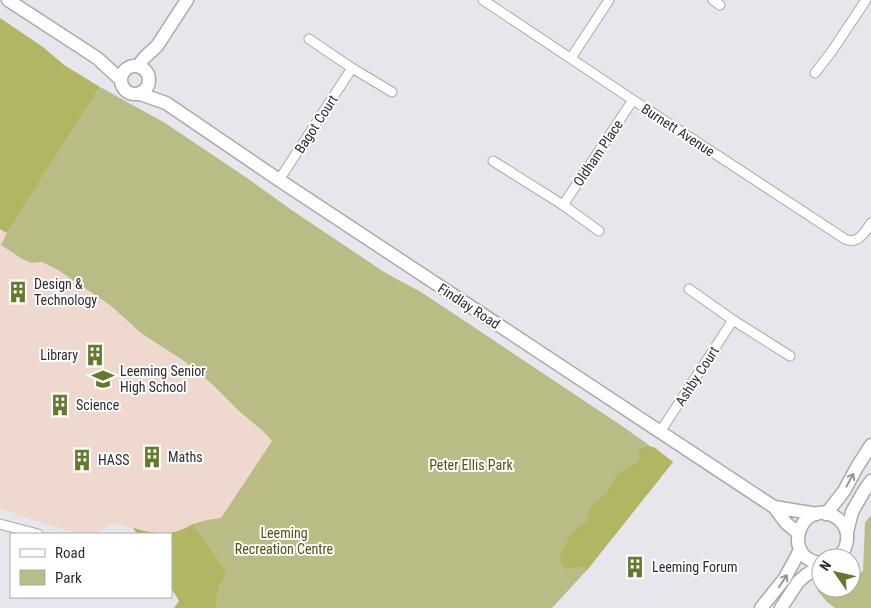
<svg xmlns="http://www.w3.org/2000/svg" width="871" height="608" font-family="'Roboto Condensed',sans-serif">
<rect width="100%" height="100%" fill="#e7e6ed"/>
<path fill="#efd8cd" d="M 0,229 L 7,233 L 2,245 L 22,260 L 31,263 L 42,262 L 58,270 L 110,305 L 141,333 L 184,361 L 212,384 L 264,432 L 272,441 L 221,518 L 207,520 L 193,524 L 183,530 L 168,534 L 153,533 L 112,524 L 94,534 L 81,534 L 29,519 L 0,508 Z"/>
<path fill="#b9bc85" d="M 100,87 L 165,123 L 247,178 L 293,211 L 384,272 L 421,292 L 622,426 L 673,462 L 587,570 L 552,608 L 217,608 C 216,601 217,593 220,586 C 222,580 226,577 226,570 L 193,524 L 207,520 L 221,518 L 272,441 L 264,432 L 239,411 L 212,384 L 184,361 L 141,333 L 110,305 L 58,270 L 42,262 L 31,263 L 22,259 L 1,245 L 7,233 Z
M 871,515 L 871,608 L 835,608 L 827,602 L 817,590 L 821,588 L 851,588 L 851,576 L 863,571 L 865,523 Z"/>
<path fill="#b2b561" d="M 0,18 L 43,47 L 64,65 L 100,87 L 7,233 L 0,229 Z
M 644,447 L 654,447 L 673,462 L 587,570 L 583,567 C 577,566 572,569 566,569 L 561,563 L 560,556 L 569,538 L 577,529 L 586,522 L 589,516 L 589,509 L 593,504 L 607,493 L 618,474 L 625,469 L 638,462 L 640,457 L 638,454 L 639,451 Z
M 193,524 L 226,570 C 226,577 222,580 220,586 C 217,593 216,601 217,608 L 174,608 L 179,601 L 171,588 L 171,534 L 137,534 L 133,528 C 158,534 168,538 193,524 Z"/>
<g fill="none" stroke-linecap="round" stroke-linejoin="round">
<g stroke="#aaa9b0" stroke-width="11">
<path id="minor" d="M 483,0 L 633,100 L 845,239 C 858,245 865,232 871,223
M 713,0 L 720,5
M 309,39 L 352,68 L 392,92
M 571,58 L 609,0
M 815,73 L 832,51 L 866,0
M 493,161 L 563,205 L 599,231
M 279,180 L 352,68
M 563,205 L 633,100
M 689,289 L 733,320 L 790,356
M 660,432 L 733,320
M 0,524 L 38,534"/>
</g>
<g stroke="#aaa9b0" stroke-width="15">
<path id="secondary" d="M 8,0 L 97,58 L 120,79
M121 80a14 14 0 1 1 28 0a14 14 0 1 1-28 0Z
M 138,66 L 144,58 L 157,46 L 187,0
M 140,94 L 166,103 L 279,180 L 774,507 L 786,523 L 798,533
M 774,507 L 817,514
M 826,514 L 844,491 L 857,467 L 871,445
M 847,532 L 852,512 L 864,491 L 871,481
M 821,563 C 780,559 800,498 834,516 C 841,520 846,527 847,534 C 848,544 844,553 837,558
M 761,608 L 785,578 L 800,550
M 781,608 L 798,582 L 806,575 L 821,566"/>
</g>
<use href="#minor" stroke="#fff" stroke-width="9"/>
<use href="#secondary" stroke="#fff" stroke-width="12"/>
</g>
<defs><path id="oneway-shaft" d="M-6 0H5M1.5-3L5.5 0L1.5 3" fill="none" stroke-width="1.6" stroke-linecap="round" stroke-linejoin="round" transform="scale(1.25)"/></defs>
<g stroke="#969698">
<use href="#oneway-shaft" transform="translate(850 480) rotate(-62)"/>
<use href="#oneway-shaft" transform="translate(783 581) rotate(-56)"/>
</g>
<defs>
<g id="building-bare" transform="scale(1.725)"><path d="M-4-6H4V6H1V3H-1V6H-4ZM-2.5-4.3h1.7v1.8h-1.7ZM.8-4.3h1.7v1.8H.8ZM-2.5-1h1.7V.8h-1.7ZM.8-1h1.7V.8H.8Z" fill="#637a2c" stroke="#fff" stroke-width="2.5" paint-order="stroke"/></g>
<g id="school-bare" transform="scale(1.725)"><path d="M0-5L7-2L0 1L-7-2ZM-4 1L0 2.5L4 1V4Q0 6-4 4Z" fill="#637a2c" stroke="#fff" stroke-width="2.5" paint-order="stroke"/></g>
</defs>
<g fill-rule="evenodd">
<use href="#building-bare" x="18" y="292"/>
<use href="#building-bare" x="95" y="355"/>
<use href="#school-bare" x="103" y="379"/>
<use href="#building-bare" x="60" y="405"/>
<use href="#building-bare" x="152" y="457"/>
<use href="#building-bare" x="82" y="460"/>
<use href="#building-bare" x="635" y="567"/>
</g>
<g text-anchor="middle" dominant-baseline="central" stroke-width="4" stroke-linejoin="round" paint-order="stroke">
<g font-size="14" fill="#2e2e31" stroke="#fff">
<text transform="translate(316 124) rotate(-57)">Bagot Court</text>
<text transform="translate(678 130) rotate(33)">Burnett Avenue</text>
<text transform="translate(598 153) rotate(-56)">Oldham Place</text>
<text transform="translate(469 306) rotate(33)">Findlay Road</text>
<text transform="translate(697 376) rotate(-57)">Ashby Court</text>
</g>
<g font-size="14" fill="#2e2e31" stroke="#fff" text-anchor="start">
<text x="34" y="284">Design &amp;<tspan x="34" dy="16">Technology</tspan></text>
<text x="78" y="355" text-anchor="end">Library</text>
<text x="120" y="371">Leeming Senior<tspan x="120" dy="16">High School</tspan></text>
<text x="76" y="405">Science</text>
<text x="168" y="457">Maths</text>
<text x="98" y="460">HASS</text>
<text x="652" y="567">Leeming Forum</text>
</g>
<g font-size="14" fill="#515213" stroke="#fff">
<text x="471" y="465">Peter Ellis Park</text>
<text x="284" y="533">Leeming<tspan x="284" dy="16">Recreation Centre</tspan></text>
</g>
</g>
<rect x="10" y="533" width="162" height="65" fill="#ffffff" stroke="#ababad"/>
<rect x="20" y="549" width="25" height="8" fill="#ffffff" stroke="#ababad"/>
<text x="55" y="558" font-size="15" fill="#2e2e31">Road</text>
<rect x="20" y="570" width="25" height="15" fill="#b9bc85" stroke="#ababad"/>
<text x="55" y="583" font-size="15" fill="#2e2e31">Park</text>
<g transform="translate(836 573) rotate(304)"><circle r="24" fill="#ffffff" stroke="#ababad"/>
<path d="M0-4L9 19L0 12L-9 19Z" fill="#637a2c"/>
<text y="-8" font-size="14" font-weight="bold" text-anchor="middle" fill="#2e2e31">N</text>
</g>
</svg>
